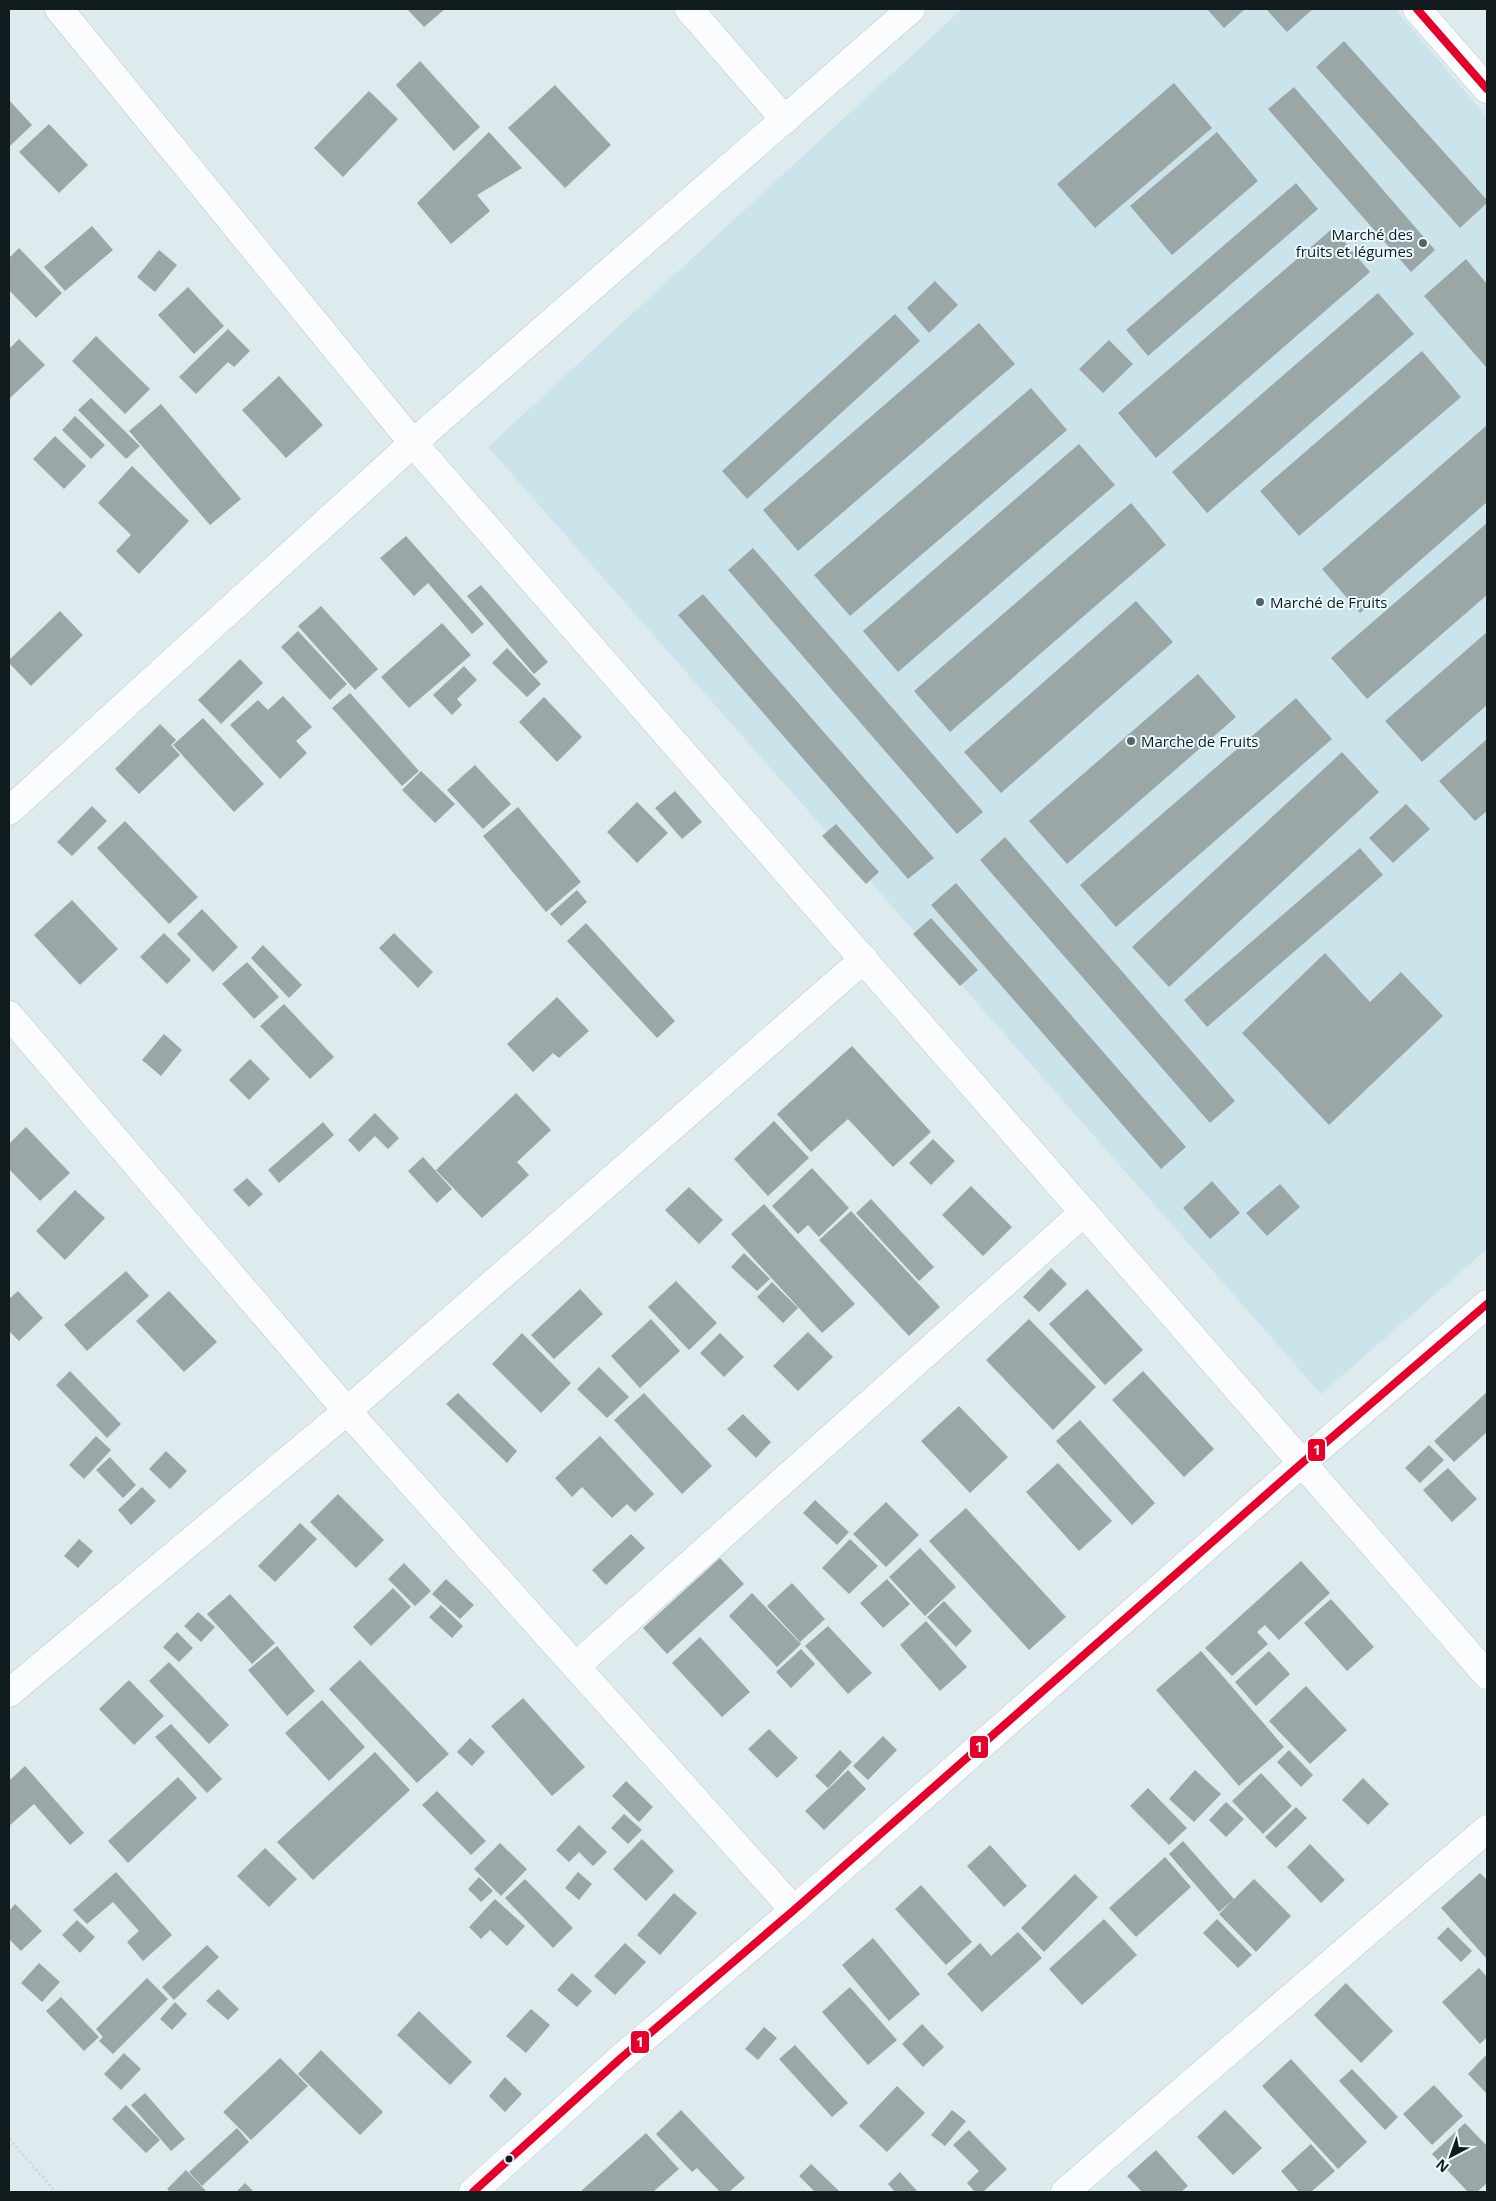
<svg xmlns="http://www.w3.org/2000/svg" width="1496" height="2201" font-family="'Open Sans',sans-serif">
<rect width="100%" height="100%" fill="#ddebef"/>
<path fill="#cbe4eb" d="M 962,9 L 1395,9 L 1487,117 L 1487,1249 L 1321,1394 L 488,447 Z"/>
<path fill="#9ba6a7" d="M 407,9 L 445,9 L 424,27 Z
M 1207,9 L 1245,9 L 1224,28 Z
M 1266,9 L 1313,9 L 1287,32 Z
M 1344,41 L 1487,200 L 1487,203 L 1460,228 L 1316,67 Z
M 420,61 L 480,127 L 454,151 L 396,85 Z
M 1174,83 L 1212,128 L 1095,228 L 1057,184 Z
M 555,85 L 611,145 L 565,188 L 508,128 Z
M 1294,87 L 1435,250 L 1411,272 L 1268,109 Z
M 369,91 L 398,119 L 343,177 L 314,148 Z
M 9,100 L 32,125 L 9,147 Z
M 49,124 L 88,165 L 59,193 L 19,152 Z
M 489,132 L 522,168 L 477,195 L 490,211 L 451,244 L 417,203 Z
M 1217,132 L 1258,181 L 1172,255 L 1130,206 Z
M 1296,183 L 1318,209 L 1148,356 L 1126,330 Z
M 92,226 L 113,250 L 65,291 L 44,267 Z
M 1333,228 L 1370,272 L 1156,458 L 1118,413 Z
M 19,248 L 62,293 L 36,318 L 9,290 L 9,258 Z
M 159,250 L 177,265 L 155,292 L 137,277 Z
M 1466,259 L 1487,284 L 1486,367 L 1424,296 Z
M 935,281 L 958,305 L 929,333 L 907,308 Z
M 188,287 L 224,326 L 194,354 L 158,315 Z
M 1378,293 L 1414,334 L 1207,513 L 1172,472 Z
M 895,314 L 920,341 L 747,499 L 722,471 Z
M 979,323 L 1015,364 L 798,551 L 763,510 Z
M 228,329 L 250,351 L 234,367 L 228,362 L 196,394 L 179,377 Z
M 96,336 L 150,389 L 125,414 L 72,361 Z
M 19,339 L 45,365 L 9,399 L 9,349 Z
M 1109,340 L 1133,364 L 1103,393 L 1079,369 Z
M 1422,351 L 1461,397 L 1299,536 L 1260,491 Z
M 279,376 L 323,425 L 286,458 L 242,410 Z
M 1031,388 L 1067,430 L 850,616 L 814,575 Z
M 91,398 L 140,446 L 126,459 L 78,410 Z
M 161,404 L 241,499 L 210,525 L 129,431 Z
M 75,416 L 105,445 L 91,459 L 62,430 Z
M 1486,426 L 1487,502 L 1360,613 L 1322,569 Z
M 55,436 L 86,466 L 64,489 L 33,459 Z
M 1079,444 L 1115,485 L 898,672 L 863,631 Z
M 132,466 L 189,521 L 139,574 L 116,551 L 131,535 L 98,503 Z
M 1131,503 L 1166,545 L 950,732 L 914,691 Z
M 1487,523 L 1487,595 L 1367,699 L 1331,658 Z
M 406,536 L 484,624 L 472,634 L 428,583 L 414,596 L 380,558 Z
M 753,548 L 983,812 L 957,834 L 728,570 Z
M 481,585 L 548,662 L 534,674 L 467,596 Z
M 703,594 L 934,858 L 908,879 L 678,615 Z
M 1136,601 L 1173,642 L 1001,793 L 964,752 Z
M 321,606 L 378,669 L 355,690 L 298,626 Z
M 60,611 L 83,635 L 31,686 L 9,663 L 9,660 Z
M 442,623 L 471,655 L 409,708 L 381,677 Z
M 298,631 L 347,684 L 330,700 L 281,647 Z
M 1487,632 L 1487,705 L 1422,762 L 1385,721 Z
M 507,648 L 541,684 L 527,697 L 492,663 Z
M 240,659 L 263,683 L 221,724 L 198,700 Z
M 464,666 L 477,680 L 457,699 L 462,705 L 452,715 L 433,695 Z
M 1198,674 L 1236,717 L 1067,864 L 1029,821 Z
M 350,693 L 419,771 L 402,786 L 332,708 Z
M 283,696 L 312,727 L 296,741 L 307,753 L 280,779 L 230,725 L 258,700 L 268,710 Z
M 544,697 L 582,737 L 557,762 L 519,722 Z
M 1296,698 L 1332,739 L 1116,927 L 1080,885 Z
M 203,718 L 264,784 L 234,812 L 173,745 Z
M 160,724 L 176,740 L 171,745 L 180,755 L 139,794 L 115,769 Z
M 1487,739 L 1487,811 L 1475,821 L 1439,781 Z
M 1342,752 L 1379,792 L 1169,987 L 1132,947 Z
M 475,765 L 511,804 L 483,829 L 447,790 Z
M 421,771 L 455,804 L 435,823 L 402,790 Z
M 675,791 L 702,822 L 682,839 L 655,808 Z
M 637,802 L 668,833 L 637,863 L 607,832 Z
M 1406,804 L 1430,829 L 1393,863 L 1369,838 Z
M 92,806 L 107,821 L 72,856 L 57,842 Z
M 518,807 L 581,882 L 546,912 L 483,836 Z
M 125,821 L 198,897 L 169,924 L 97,848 Z
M 836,824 L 879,872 L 866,884 L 822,836 Z
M 1005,837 L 1235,1101 L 1210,1123 L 980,860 Z
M 1360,848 L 1383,875 L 1207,1027 L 1184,1000 Z
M 956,883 L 1186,1147 L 1161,1169 L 931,905 Z
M 577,890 L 587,902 L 561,926 L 550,914 Z
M 72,900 L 118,949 L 80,985 L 34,935 Z
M 202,909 L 238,947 L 213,972 L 177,934 Z
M 931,918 L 978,970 L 960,986 L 913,934 Z
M 586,923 L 675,1021 L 657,1038 L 567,941 Z
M 164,933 L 191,960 L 167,984 L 140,957 Z
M 394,933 L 433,972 L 418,988 L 379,948 Z
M 263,945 L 302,985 L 289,998 L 251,958 Z
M 1325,953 L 1370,1002 L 1401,972 L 1443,1016 L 1329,1125 L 1242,1033 Z
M 247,962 L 279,997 L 254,1019 L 222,984 Z
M 557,997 L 589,1031 L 559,1058 L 553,1053 L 533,1072 L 507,1044 Z
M 284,1004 L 334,1057 L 310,1079 L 260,1026 Z
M 164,1034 L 182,1050 L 161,1076 L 142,1060 Z
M 852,1046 L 931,1132 L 893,1167 L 848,1119 L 811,1152 L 777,1114 Z
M 250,1059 L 270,1079 L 249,1100 L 229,1080 Z
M 516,1093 L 551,1130 L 517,1162 L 529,1175 L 482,1218 L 436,1170 Z
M 375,1113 L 399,1138 L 388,1149 L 375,1136 L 359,1152 L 348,1140 Z
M 774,1121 L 809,1158 L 768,1196 L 734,1159 Z
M 323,1122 L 334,1135 L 279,1183 L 268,1170 Z
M 26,1127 L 70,1173 L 40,1201 L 9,1169 L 9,1144 Z
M 933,1139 L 955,1161 L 931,1185 L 909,1163 Z
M 423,1157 L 452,1189 L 437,1203 L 408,1171 Z
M 812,1168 L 849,1208 L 819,1237 L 808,1225 L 798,1234 L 772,1206 Z
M 247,1178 L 263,1194 L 249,1207 L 233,1190 Z
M 1212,1181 L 1240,1213 L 1210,1239 L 1183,1208 Z
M 1280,1184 L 1300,1207 L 1267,1236 L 1246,1213 Z
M 971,1186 L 1012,1227 L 983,1256 L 942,1215 Z
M 689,1187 L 723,1220 L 699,1244 L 665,1210 Z
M 75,1190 L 105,1218 L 65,1260 L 36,1231 Z
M 871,1199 L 934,1267 L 919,1281 L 856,1213 Z
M 764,1204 L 855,1304 L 822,1333 L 731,1234 Z
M 851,1211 L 940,1307 L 909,1336 L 819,1240 Z
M 744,1253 L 770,1279 L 757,1291 L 731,1267 Z
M 1051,1268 L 1067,1284 L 1039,1312 L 1023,1297 Z
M 126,1271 L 149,1296 L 87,1351 L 64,1325 Z
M 676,1281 L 717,1323 L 689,1350 L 648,1307 Z
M 772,1282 L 798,1308 L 783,1323 L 757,1297 Z
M 580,1289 L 603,1314 L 554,1359 L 531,1335 Z
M 1087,1289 L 1143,1350 L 1105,1385 L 1049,1324 Z
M 18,1291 L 43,1318 L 19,1341 L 9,1331 L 9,1299 Z
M 169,1291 L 217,1342 L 184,1372 L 136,1321 Z
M 651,1319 L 680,1351 L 640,1388 L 611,1356 Z
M 1029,1319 L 1096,1387 L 1053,1430 L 986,1360 Z
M 808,1332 L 833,1357 L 798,1391 L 773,1366 Z
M 522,1333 L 571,1383 L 541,1413 L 492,1364 Z
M 720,1333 L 744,1357 L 724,1377 L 700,1353 Z
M 599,1367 L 629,1397 L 607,1418 L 577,1389 Z
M 70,1371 L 121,1424 L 107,1438 L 56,1385 Z
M 1143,1371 L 1214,1449 L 1184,1477 L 1112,1400 Z
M 1487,1392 L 1487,1432 L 1454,1462 L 1434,1441 Z
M 458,1393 L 517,1451 L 507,1463 L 446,1404 Z
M 644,1393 L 712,1466 L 682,1494 L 614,1420 Z
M 959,1406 L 1008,1457 L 970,1493 L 921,1441 Z
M 743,1414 L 771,1442 L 756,1458 L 727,1429 Z
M 1080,1420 L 1155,1503 L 1132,1525 L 1056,1441 Z
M 96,1436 L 111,1450 L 84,1479 L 69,1465 Z
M 600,1436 L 654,1494 L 635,1512 L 627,1504 L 612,1518 L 582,1487 L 572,1497 L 555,1478 Z
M 1429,1445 L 1444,1460 L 1420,1483 L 1405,1468 Z
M 166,1451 L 187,1471 L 170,1489 L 149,1469 Z
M 110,1457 L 136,1485 L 123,1498 L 96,1470 Z
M 1058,1463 L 1112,1521 L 1079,1551 L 1026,1492 Z
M 1448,1468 L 1477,1499 L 1452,1522 L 1423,1490 Z
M 142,1487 L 156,1501 L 131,1525 L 118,1510 Z
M 338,1494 L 384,1540 L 356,1568 L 310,1522 Z
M 815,1500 L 849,1532 L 837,1545 L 803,1513 Z
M 886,1502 L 919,1535 L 886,1567 L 853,1534 Z
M 966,1508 L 1066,1617 L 1029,1650 L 929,1541 Z
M 300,1523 L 317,1539 L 275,1582 L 258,1566 Z
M 631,1534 L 645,1548 L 606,1585 L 592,1570 Z
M 79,1539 L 93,1551 L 78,1568 L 64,1556 Z
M 850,1539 L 878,1566 L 849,1594 L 822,1568 Z
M 920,1548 L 956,1587 L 925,1616 L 889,1577 Z
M 720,1558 L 744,1584 L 667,1654 L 643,1628 Z
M 1301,1561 L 1330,1593 L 1279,1640 L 1265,1625 L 1257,1632 L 1268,1644 L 1232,1676 L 1205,1648 Z
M 404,1563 L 431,1591 L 415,1606 L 388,1579 Z
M 446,1579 L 474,1605 L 460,1619 L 432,1594 Z
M 887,1579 L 910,1604 L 883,1628 L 860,1603 Z
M 792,1583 L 825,1619 L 800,1642 L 767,1606 Z
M 393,1588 L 411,1607 L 371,1646 L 353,1627 Z
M 752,1593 L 801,1644 L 777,1667 L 729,1616 Z
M 230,1594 L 275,1643 L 252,1664 L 207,1614 Z
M 1331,1599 L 1374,1647 L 1347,1671 L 1304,1623 Z
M 944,1601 L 972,1631 L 956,1647 L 927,1617 Z
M 441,1605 L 463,1626 L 452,1638 L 429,1617 Z
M 198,1612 L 215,1627 L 201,1642 L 184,1626 Z
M 926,1621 L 967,1667 L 940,1691 L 900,1645 Z
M 828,1626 L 872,1673 L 848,1694 L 805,1646 Z
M 177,1632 L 193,1648 L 179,1662 L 163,1647 Z
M 700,1637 L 750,1692 L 722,1717 L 672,1663 Z
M 277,1646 L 315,1691 L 287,1716 L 248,1670 Z
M 801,1649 L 815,1664 L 791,1688 L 776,1672 Z
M 1201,1651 L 1284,1747 L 1239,1786 L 1156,1690 Z
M 1269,1651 L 1290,1674 L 1256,1706 L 1235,1682 Z
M 360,1660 L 449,1754 L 417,1783 L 329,1689 Z
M 169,1662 L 229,1725 L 209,1744 L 149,1681 Z
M 129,1680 L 164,1716 L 134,1745 L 99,1709 Z
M 1306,1686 L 1347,1730 L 1310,1764 L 1269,1721 Z
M 523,1698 L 585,1767 L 552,1796 L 491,1726 Z
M 322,1700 L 365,1747 L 329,1781 L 285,1733 Z
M 171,1724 L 222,1779 L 207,1793 L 155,1737 Z
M 769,1729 L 798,1758 L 777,1778 L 748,1749 Z
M 883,1736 L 897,1750 L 868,1780 L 853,1766 Z
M 470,1738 L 485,1752 L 472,1766 L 457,1752 Z
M 840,1750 L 852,1762 L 828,1788 L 815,1776 Z
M 1289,1750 L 1313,1775 L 1301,1787 L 1277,1762 Z
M 375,1752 L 410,1790 L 313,1880 L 277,1842 Z
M 25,1766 L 84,1833 L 70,1845 L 34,1804 L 9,1826 L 9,1781 Z
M 848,1770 L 866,1789 L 824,1830 L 805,1811 Z
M 1195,1770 L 1221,1794 L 1194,1822 L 1169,1799 Z
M 1261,1773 L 1292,1806 L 1263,1834 L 1232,1801 Z
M 178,1777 L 197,1798 L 128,1863 L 108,1841 Z
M 1363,1778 L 1389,1804 L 1368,1825 L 1342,1800 Z
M 626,1781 L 653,1807 L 639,1822 L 612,1796 Z
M 1148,1788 L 1187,1828 L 1169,1845 L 1130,1806 Z
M 437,1791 L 486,1841 L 471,1855 L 422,1805 Z
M 1226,1802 L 1244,1819 L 1226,1837 L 1209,1820 Z
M 1296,1807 L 1307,1818 L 1276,1848 L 1265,1837 Z
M 624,1814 L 642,1830 L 628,1844 L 611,1828 Z
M 579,1825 L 607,1852 L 593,1866 L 579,1852 L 569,1862 L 556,1850 Z
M 642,1839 L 674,1871 L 646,1901 L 613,1869 Z
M 1183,1841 L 1234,1899 L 1219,1912 L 1169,1854 Z
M 500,1843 L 527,1869 L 501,1896 L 474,1869 Z
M 1310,1844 L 1345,1880 L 1321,1903 L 1287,1867 Z
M 990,1845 L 1027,1886 L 1004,1907 L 967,1866 Z
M 265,1848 L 297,1879 L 269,1907 L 237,1876 Z
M 1165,1857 L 1191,1887 L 1136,1937 L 1109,1908 Z
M 116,1872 L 172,1935 L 143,1961 L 127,1942 L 139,1931 L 113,1902 L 87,1924 L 73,1910 Z
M 578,1872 L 592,1884 L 579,1900 L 565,1888 Z
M 1480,1873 L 1487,1880 L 1487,1959 L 1441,1908 Z
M 1075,1874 L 1098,1897 L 1044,1952 L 1021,1928 Z
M 479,1877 L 493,1891 L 481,1902 L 468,1889 Z
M 525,1879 L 573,1928 L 553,1948 L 505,1898 Z
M 1254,1879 L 1291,1916 L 1256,1952 L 1219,1914 Z
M 921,1885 L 972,1942 L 946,1965 L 895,1909 Z
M 674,1893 L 697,1913 L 660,1955 L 637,1935 Z
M 495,1899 L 525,1926 L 507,1946 L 490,1930 L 481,1939 L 469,1927 Z
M 15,1904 L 42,1931 L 21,1951 L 9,1939 L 9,1911 Z
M 1104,1919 L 1137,1955 L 1082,2005 L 1049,1969 Z
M 1217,1919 L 1252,1955 L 1238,1968 L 1203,1933 Z
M 77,1920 L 95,1937 L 80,1953 L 62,1935 Z
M 1448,1927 L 1472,1951 L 1461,1962 L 1437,1938 Z
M 1018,1932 L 1042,1958 L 982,2012 L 947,1974 L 980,1943 L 991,1956 Z
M 873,1938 L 920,1994 L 889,2021 L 842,1965 Z
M 625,1943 L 646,1962 L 615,1995 L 594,1976 Z
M 207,1945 L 219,1957 L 174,2000 L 162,1987 Z
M 39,1963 L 60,1982 L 42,2002 L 21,1983 Z
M 1479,1968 L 1487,1977 L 1487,2037 L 1480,2044 L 1442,2002 Z
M 572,1973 L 592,1991 L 577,2007 L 557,1990 Z
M 147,1978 L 168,1999 L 113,2054 L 99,2041 L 103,2037 L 96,2029 Z
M 1346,1983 L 1393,2031 L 1361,2063 L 1314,2015 Z
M 850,1987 L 897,2040 L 868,2065 L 822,2012 Z
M 218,1989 L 239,2009 L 228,2020 L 206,2001 Z
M 61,1997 L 99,2037 L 84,2051 L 46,2011 Z
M 175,2002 L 187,2014 L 172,2030 L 160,2019 Z
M 531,2009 L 550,2025 L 526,2053 L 506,2036 Z
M 419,2011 L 472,2062 L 450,2085 L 397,2035 Z
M 922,2024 L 944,2047 L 923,2067 L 902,2044 Z
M 764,2027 L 777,2038 L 758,2060 L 745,2049 Z
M 795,2045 L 848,2103 L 832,2117 L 779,2059 Z
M 321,2050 L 383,2112 L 360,2135 L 298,2074 Z
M 124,2053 L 141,2069 L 121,2090 L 104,2074 Z
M 1487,2054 L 1487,2094 L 1468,2074 Z
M 280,2058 L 308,2086 L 251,2140 L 223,2112 Z
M 1291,2059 L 1367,2142 L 1338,2169 L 1262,2086 Z
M 1352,2069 L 1398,2117 L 1385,2130 L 1339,2081 Z
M 505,2077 L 522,2094 L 505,2112 L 489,2096 Z
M 1434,2085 L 1463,2116 L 1432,2145 L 1403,2114 Z
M 897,2086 L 925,2113 L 887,2152 L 859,2126 Z
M 145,2093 L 185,2139 L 171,2151 L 131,2105 Z
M 126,2105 L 160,2140 L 146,2153 L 112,2119 Z
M 681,2110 L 745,2178 L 729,2192 L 720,2192 L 697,2168 L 692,2172 L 656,2134 Z
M 952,2110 L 966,2121 L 945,2146 L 931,2135 Z
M 1225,2110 L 1262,2148 L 1233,2175 L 1197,2137 Z
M 1465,2123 L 1487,2146 L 1487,2183 L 1477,2192 L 1468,2192 L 1432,2154 Z
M 237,2128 L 249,2142 L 202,2186 L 189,2172 Z
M 969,2130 L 1007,2169 L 983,2192 L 975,2192 L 967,2183 L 979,2171 L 953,2145 Z
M 646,2133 L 679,2169 L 653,2192 L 580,2192 Z
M 1311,2144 L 1335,2171 L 1311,2192 L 1299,2192 L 1281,2171 Z
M 1156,2150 L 1188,2186 L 1181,2192 L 1142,2192 L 1127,2176 Z
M 811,2164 L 840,2192 L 815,2192 L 799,2176 Z
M 186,2170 L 207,2192 L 171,2192 L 167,2189 Z
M 900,2172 L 918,2192 L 895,2192 L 888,2184 Z
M 245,2183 L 254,2192 L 236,2192 Z"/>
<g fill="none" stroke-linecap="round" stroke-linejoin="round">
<g stroke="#bdc8cb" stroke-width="29">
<path id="minor" d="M 59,9 L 413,443 L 1487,1675
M 689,9 L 785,120
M 1417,9 L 1487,89
M 9,811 L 413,443 L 911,9
M 9,1015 L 347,1411 L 794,1910
M 576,1666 L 1084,1212
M 9,1693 L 347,1411 L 864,959
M 473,2192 L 621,2058 L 794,1910 L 1302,1463 L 1487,1304
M 1065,2192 L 1487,1829"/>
</g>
<path stroke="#d4d8da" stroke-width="3" stroke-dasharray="2.5 2.5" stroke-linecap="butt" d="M 9,2139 L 56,2192"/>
<use href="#minor" stroke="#fafcfd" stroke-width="28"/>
<g stroke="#ebfaff" stroke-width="11">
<path id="bus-1" d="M 1417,9 L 1487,89
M 473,2192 L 621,2058 L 794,1910 L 1302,1463 L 1487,1304"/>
</g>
<use href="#bus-1" stroke="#e4002b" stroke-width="8"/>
</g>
<g fill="#586366" stroke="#ebfaff" stroke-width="2">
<circle cx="1423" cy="243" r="5"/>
<circle cx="1260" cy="602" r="5"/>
<circle cx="1131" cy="741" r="5"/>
</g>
<circle fill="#111a1c" stroke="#ebfaff" stroke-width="2" cx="509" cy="2159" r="4.5"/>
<g text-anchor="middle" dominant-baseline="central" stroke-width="4" stroke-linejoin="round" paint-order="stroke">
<g font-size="15" fill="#111a1c" stroke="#ebfaff" text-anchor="start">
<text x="1413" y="234" text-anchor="end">Marché des<tspan x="1413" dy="17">fruits et légumes</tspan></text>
<text x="1270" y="602">Marché de Fruits</text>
<text x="1141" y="741">Marche de Fruits</text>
</g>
</g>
<g stroke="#ebfaff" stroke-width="2">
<rect x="1307" y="1438" width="19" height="24" rx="5" fill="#e4002b"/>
<rect x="969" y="1735" width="20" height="24" rx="5" fill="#e4002b"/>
<rect x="630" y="2030" width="20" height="24" rx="5" fill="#e4002b"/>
</g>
<g font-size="14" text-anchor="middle" font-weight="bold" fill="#fff">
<text x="1317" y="1455">1</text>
<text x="979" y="1752">1</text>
<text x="640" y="2047">1</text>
</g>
<rect width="1496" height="2201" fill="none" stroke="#111a1c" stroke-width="20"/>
<g transform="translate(1451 2156) rotate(221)" stroke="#ebfaff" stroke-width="4" paint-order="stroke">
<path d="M0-4L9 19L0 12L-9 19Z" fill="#111a1c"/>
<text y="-8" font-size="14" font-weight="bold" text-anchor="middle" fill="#111a1c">N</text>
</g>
</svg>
